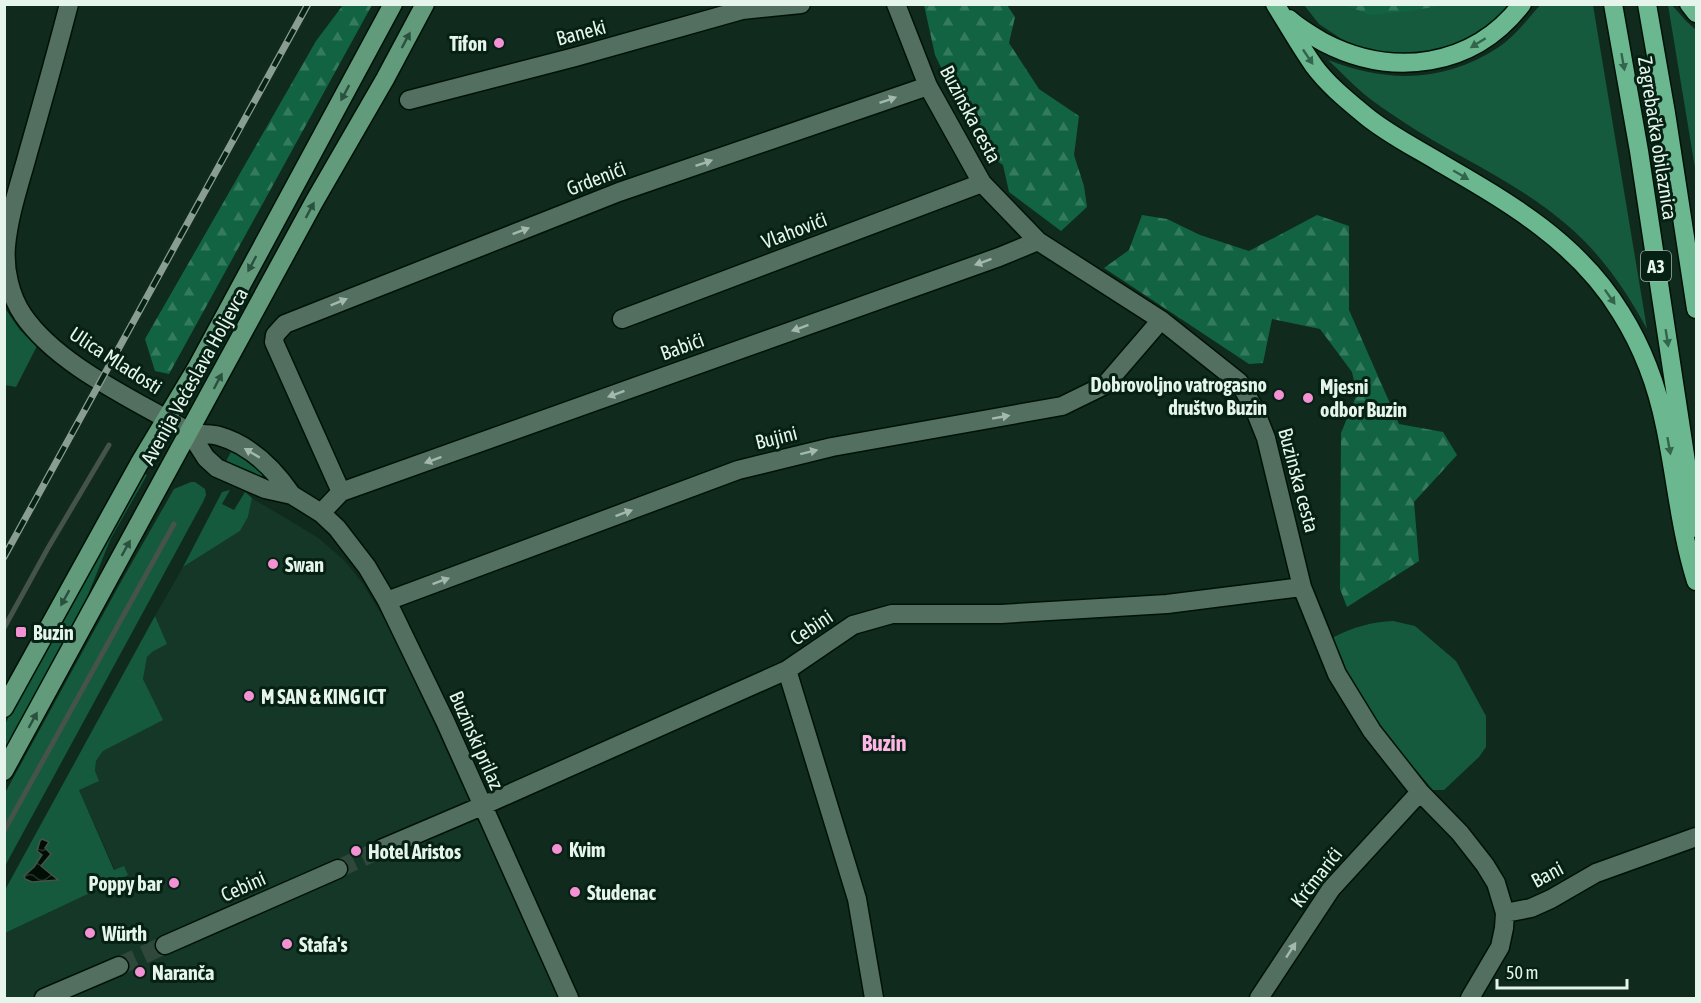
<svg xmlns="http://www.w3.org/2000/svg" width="1701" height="1003" font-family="'Asap Condensed',sans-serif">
<defs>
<pattern id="forest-firs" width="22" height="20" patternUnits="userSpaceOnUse" patternTransform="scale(1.5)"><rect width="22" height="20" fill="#126342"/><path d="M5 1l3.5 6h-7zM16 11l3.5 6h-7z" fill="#347a5d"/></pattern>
<pattern id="water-waves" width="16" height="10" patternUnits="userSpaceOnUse" patternTransform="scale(1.5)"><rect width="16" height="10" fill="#000e05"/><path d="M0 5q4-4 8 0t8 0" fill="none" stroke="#25322a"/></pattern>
</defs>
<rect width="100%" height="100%" fill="#102a1d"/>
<path fill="#153727" d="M 252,498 L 317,537 L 344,560 L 363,584 L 391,630 L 561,998 L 5,998 L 5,933 L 127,875 L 115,870 L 79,790 L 95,771 L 96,761 L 103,751 L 162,720 L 143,679 L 147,657 L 152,652 L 167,644 L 155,616 L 183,567 L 240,531 L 248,517 Z"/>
<path fill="#155a3c" d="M 1541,4 L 1593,5 L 1647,329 C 1626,290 1601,254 1567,225 C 1518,182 1456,157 1402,121 C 1389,112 1376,104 1364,94 C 1352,84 1340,71 1328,60 C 1387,83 1444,83 1499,47 C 1515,36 1528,19 1541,4 Z
M 1304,5 L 1514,5 L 1495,24 L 1455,46 L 1422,54 L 1399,55 L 1377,52 L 1357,47 L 1340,38 L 1319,24 Z
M 1668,5 L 1672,5 L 1686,21 L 1696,30 L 1696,174 Z
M 4,307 L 20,330 L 37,346 L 16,387 L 5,385 Z
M 232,450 L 261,470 L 263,473 L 262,476 L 258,477 L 225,463 Z
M 142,472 L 147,475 L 111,538 L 87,597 L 5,749 L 5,724 Z
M 191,482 L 195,482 L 205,489 L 206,495 L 203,502 L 5,866 L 5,793 L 118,587 L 174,489 Z
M 230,490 L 222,504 L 234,510 L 245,492 L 252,498 L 248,517 L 240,531 L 183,567 L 222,492 Z
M 155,616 L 167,644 L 152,652 L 147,657 L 143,679 L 163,720 L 103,751 L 96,761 L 95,771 L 99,781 L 79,790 L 114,870 L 124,866 L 128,875 L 5,933 L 5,890 Z
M 1393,621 L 1415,626 L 1456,661 L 1486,716 L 1486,747 L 1479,757 L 1444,790 L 1433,790 L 1427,783 L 1378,726 L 1354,691 L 1333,643 L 1334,637 C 1353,627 1372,622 1393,621 Z"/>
<path fill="url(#forest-firs)" d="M 343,5 L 372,5 L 169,374 L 155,371 L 145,339 L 316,41 Z
M 924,5 L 1007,5 L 1015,17 L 1009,43 L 1039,89 L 1079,116 L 1074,155 L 1084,186 L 1087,207 L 1061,231 L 1009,192 L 1003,165 L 981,150 L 935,55 Z
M 1345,5 L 1445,5 L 1409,11 L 1370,15 Z
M 1142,215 L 1167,219 L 1200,235 L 1249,251 L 1317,215 L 1349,226 L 1349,310 L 1399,424 L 1443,432 L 1457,455 L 1414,502 L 1419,561 L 1347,607 L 1340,589 L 1341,433 L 1357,394 L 1352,372 L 1320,329 L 1272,319 L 1263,363 L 1249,364 L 1104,268 L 1129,250 Z"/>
<path fill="url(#water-waves)" stroke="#45534a" stroke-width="1.5" d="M 42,839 L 49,842 L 45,848 L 51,854 L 41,866 L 58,880 L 32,882 L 25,879 L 24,876 L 34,867 L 42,855 L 37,851 L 40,841 Z"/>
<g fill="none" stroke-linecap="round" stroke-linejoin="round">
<path stroke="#45534a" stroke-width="5" d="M 4,628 L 48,548 L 109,445
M 4,831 L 174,524"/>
<path stroke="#30483c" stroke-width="18" stroke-dasharray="18 9" stroke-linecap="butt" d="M 338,869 L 381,849
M 119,966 L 165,945"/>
<g stroke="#001207" stroke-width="21">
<path id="minor" d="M 69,4 C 56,54 42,104 28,153 C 20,183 9,214 6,246 C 4,269 10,296 23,315 C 57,365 133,399 184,429 C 195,436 208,433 219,436 C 251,445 274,469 292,495
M 896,4 L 928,86 L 982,183 L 1038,241 L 1161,320 L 1239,382 L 1254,408 L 1266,438 L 1302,587 L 1337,674 L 1372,731 L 1420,792 L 1460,833 L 1485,865 L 1496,883 L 1505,913 L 1504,928 L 1500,947 L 1470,998
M 409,100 L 575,57 L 742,10 L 801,4
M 622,319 L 982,183
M 190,433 L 206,458 L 217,468 L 265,489 L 292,495 L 321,513 L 337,528 L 367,567 L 387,601 L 445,721 L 569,998
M 341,492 L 999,257 L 1038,241
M 321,513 L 341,492 L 274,342 L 275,335 L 285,324 L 619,192 L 928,86
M 387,601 L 738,470 L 832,447 L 1062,406 L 1105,385 L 1161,320
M 787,670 L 857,899 L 874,998
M 381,849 L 482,806 L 787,670 L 853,625 L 892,614 L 1001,614 L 1167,604 L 1302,587
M 1505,913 L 1531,908 L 1551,899 L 1596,873 L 1696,837
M 165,945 L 338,869
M 44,998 L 119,966
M 1259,998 L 1331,889 L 1420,792"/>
</g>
<g stroke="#001207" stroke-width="21">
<path id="major" d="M 4,708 L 139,464 L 196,369 L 393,4
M 4,771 L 314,202 L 385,79 L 425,4"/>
</g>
<g stroke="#001207" stroke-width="21">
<path id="highway" d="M 1275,4 C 1288,25 1300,46 1314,66 C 1328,85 1348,101 1366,116 C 1388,134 1414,147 1439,162 C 1508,202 1578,242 1621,313 C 1643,348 1657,386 1665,426 C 1676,478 1680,530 1696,581
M 1613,4 L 1639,151 L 1696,528
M 1647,4 L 1666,113 L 1696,309
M 1689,4 L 1696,13
M 1289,19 C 1299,28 1311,35 1323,42 C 1392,78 1473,68 1522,4"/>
</g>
<use href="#minor" stroke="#536f5f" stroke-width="18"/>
<use href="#major" stroke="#619b7c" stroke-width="18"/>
<use href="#highway" stroke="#6bb890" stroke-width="18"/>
<g stroke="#899d92" stroke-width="7">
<path id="rail" d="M 4,557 L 308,4"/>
</g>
<use href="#rail" stroke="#062014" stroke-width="4.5" stroke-dasharray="14" stroke-linecap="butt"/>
</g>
<defs><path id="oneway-solid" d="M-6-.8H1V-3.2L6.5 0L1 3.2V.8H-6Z" transform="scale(1.5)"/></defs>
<g fill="#2a513e">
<use href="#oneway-solid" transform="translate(406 40) rotate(-62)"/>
<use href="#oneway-solid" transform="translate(345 93) rotate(118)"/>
<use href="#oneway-solid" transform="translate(310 210) rotate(-62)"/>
<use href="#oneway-solid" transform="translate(252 264) rotate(118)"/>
<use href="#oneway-solid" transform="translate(218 381) rotate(-62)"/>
<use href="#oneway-solid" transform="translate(126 548) rotate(-61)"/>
<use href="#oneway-solid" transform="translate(65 598) rotate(119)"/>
<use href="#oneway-solid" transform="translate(33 720) rotate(-61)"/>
</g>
<g fill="#33644c">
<use href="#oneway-solid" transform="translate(1478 43) rotate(148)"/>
<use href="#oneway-solid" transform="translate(1308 57) rotate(56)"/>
<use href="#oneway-solid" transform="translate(1623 62) rotate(80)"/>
<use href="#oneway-solid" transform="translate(1461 175) rotate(30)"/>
<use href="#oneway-solid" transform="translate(1610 297) rotate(55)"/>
<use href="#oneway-solid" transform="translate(1667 338) rotate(81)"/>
<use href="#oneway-solid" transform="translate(1669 446) rotate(80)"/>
</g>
<g fill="#a3b9ad">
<use href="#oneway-solid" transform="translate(888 100) rotate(-19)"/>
<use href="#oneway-solid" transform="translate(704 163) rotate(-19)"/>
<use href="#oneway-solid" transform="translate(521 231) rotate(-21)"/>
<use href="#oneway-solid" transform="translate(983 262) rotate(160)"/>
<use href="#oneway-solid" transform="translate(339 302) rotate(-22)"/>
<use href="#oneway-solid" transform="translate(800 328) rotate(160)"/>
<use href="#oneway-solid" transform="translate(616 394) rotate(160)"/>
<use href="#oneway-solid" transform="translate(1001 417) rotate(-10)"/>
<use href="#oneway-solid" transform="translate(809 452) rotate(-14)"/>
<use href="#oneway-solid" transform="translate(252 453) rotate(-149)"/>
<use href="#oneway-solid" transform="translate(433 460) rotate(160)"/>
<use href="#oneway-solid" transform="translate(624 513) rotate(-20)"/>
<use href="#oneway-solid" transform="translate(441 581) rotate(-20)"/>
<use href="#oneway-solid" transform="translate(1291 950) rotate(-57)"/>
</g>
<g fill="#f491d4" stroke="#062014" stroke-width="2">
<circle cx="499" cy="43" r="6"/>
<circle cx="1279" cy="395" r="6"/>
<circle cx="1308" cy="398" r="6"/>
<circle cx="273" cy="564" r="6"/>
<rect x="15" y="626" width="12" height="12" rx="3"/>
<circle cx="249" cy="696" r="6"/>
<circle cx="557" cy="849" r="6"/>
<circle cx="356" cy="851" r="6"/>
<circle cx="174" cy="883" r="6"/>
<circle cx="575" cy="892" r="6"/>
<circle cx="90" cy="933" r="6"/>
<circle cx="287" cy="944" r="6"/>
<circle cx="140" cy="972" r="6"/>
</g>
<g text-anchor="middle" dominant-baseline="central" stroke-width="6" stroke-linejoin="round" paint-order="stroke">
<rect fill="#062014" stroke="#a2b5ab" stroke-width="1.5" x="1641" y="251" width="30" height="30" rx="4.5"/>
<g font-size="18" font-weight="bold" fill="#e5f5ec">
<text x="1656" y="266">A3</text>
</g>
<g font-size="20" fill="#e5f5ec" stroke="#062014">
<text transform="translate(581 32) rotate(-15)">Baneki</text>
<text transform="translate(971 114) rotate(62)">Buzinska cesta</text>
<text transform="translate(1658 138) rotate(81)">Zagrebačka obilaznica</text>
<text transform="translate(596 178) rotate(-21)">Grdenići</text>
<text transform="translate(794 230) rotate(-21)">Vlahovići</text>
<text transform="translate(682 346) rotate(-20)">Babići</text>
<text transform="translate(116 360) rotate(33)">Ulica Mladosti</text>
<text transform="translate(194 376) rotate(-61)">Avenija Većeslava Holjevca</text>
<text transform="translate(776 437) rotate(-14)">Bujini</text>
<text transform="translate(1299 480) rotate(75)">Buzinska cesta</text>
<text transform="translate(811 627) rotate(-34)">Cebini</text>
<text transform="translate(477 740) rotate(66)">Buzinski prilaz</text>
<text transform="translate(1547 874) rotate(-28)">Bani</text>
<text transform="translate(1316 877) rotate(-52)">Krčmarići</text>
<text transform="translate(243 886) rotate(-24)">Cebini</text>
</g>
<g font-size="20" font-weight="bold" fill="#e5f5ec" stroke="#062014" text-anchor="start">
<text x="487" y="43" text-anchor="end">Tifon</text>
<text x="1267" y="384" text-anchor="end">Dobrovoljno vatrogasno<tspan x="1267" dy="23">društvo Buzin</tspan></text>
<text x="1320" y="386">Mjesni<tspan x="1320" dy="23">odbor Buzin</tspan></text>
<text x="285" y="564">Swan</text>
<text x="33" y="632">Buzin</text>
<text x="261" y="696">M SAN &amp; KING ICT</text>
<text x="569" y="849">Kvim</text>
<text x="368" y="851">Hotel Aristos</text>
<text x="162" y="883" text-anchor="end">Poppy bar</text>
<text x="587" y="892">Studenac</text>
<text x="102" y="933">Würth</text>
<text x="299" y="944">Stafa's</text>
<text x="152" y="972">Naranča</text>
</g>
<g font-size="22" font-weight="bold" fill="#fdb6e4" stroke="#062014">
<text x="884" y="743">Buzin</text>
</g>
</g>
<rect width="1701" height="1003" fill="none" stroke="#e5f5ec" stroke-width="12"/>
<path d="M1497 979v9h130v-9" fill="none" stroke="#e5f5ec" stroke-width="3"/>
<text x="1506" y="979" font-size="18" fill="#e5f5ec" stroke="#062014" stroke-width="4.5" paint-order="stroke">50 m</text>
</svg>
